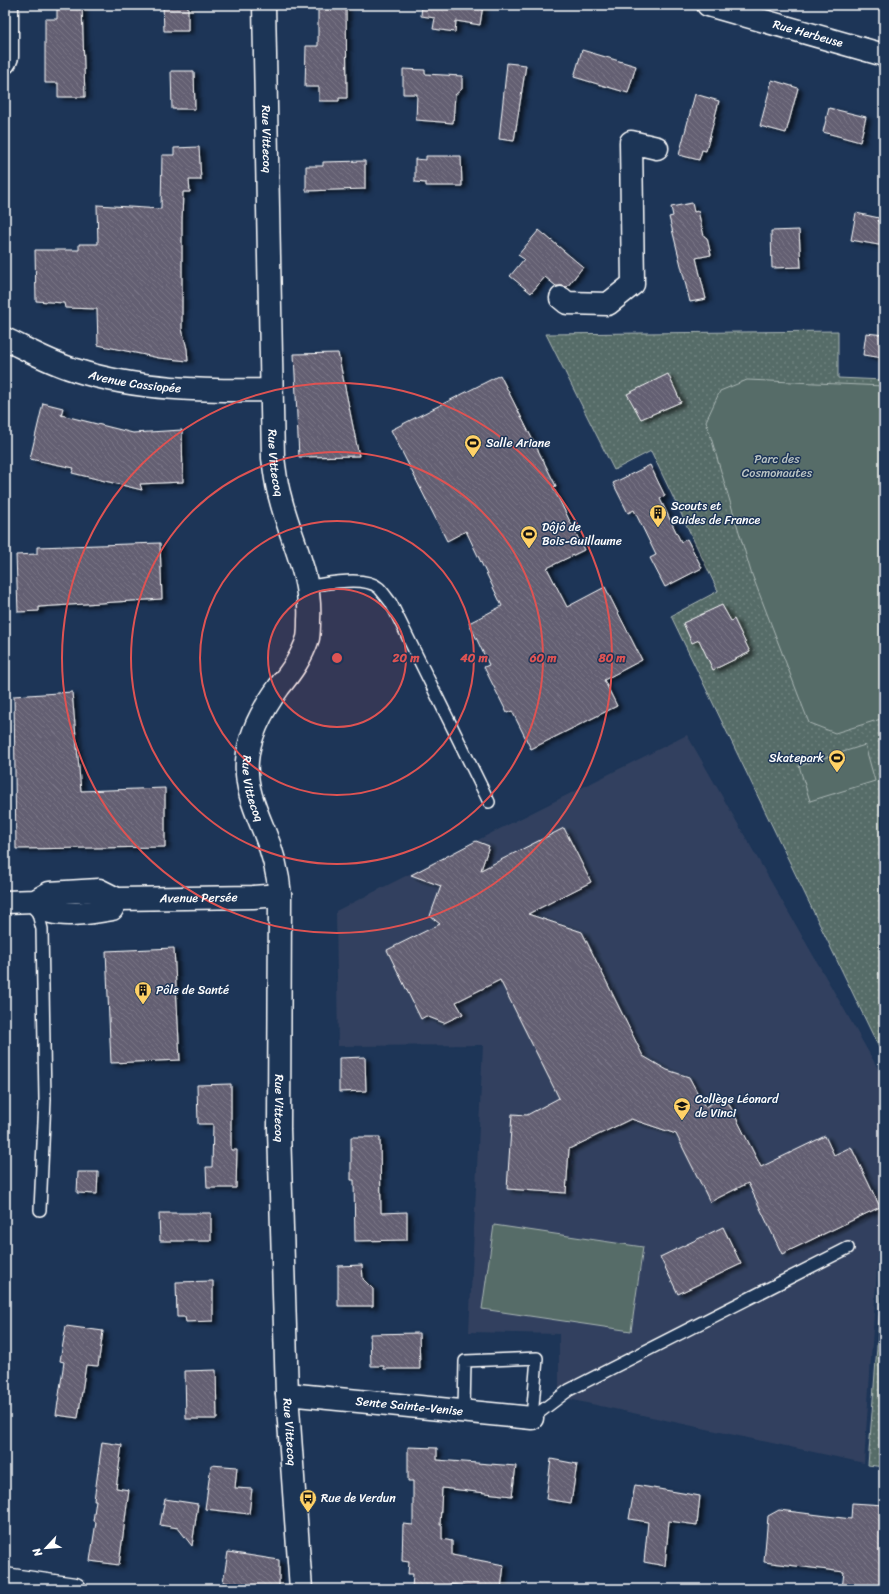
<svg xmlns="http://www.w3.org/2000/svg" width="889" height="1594" font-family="Sriracha,sans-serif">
<defs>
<pattern id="park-dots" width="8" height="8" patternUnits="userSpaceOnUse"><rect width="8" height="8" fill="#566c68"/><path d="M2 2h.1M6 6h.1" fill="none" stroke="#6f827f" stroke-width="1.8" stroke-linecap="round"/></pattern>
<pattern id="building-back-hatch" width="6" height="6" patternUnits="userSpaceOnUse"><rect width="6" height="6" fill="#635e72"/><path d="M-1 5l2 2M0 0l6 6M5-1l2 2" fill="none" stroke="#7a7687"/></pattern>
<filter id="shadow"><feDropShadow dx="4.5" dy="2.5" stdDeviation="2" flood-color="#0009"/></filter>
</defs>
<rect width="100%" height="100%" fill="#1d3557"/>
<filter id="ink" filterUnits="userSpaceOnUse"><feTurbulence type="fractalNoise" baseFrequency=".025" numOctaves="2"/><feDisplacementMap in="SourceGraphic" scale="8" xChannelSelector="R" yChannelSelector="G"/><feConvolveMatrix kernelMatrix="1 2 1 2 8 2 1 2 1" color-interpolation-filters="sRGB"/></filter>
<g filter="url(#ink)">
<path fill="#32415f" d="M 687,735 L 884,1079 L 884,1163 L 864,1463 L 559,1397 L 559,1334 L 469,1332 L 483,1045 L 338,1046 L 336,911 Z"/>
<path fill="url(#park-dots)" stroke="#aab6b4" d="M 838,331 L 838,378 L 884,380 L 884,1058 L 671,616 L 718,591 L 651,451 L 614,470 L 546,334 Z
M 884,1255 L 884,1467 L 868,1465 Z"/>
<path fill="#566c68" stroke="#aab6b4" d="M 747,380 L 884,386 L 884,718 L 835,733 L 809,723 L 751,572 L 706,421 L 720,391 Z
M 865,745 L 875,781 L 810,801 L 799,766 Z
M 494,1225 L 643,1247 L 631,1331 L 482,1309 Z"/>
<path fill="url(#building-back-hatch)" stroke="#fff" filter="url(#shadow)" d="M 57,5 L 82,5 L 85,97 L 58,97 L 58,83 L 45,83 L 45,19 L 57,19 Z
M 163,5 L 188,5 L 188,31 L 164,31 Z
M 318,5 L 346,5 L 347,98 L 339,98 L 339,101 L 319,101 L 319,87 L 305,87 L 306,46 L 318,46 Z
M 422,5 L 483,5 L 480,25 L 456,21 L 455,32 L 433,29 L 435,18 L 421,16 Z
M 582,50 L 636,66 L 628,93 L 574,77 Z
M 507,63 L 526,65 L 514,141 L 499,139 Z
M 403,69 L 425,70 L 425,74 L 462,76 L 462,89 L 455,95 L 453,123 L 416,120 L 417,94 L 403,94 Z
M 171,71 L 194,71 L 195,109 L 172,109 Z
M 772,80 L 798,88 L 786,133 L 760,126 Z
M 695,94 L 719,101 L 706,151 L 702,150 L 699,160 L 679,155 Z
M 829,108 L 866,117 L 860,142 L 823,132 Z
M 199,147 L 201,180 L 189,180 L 190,192 L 183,192 L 182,220 L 182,329 L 187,349 L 188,361 L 159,358 L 98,345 L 97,309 L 65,308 L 64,303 L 36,301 L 35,250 L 79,250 L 79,244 L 98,244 L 97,205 L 161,209 L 162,155 L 174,155 L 174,148 Z
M 426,156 L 461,156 L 462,186 L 426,186 L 426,183 L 415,182 L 415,159 L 426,160 Z
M 365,161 L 365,189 L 306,191 L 306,166 L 323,166 L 323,162 Z
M 692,203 L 694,212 L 698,211 L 704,236 L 707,238 L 711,255 L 696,258 L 706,299 L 690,302 L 669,217 L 673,216 L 671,207 Z
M 856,213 L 879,218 L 878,221 L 884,222 L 884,246 L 851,240 Z
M 539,230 L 583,267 L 567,287 L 563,286 L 556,286 L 545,277 L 531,293 L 510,276 L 524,259 L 518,255 Z
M 799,230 L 801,267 L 772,268 L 771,231 Z
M 866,333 L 884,335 L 884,358 L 863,355 Z
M 338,353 L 359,456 L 299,457 L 294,354 Z
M 668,374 L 681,402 L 641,419 L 627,394 Z
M 500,375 L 556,486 L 553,487 L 584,550 L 547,568 L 567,607 L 605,587 L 642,660 L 604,680 L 617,706 L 531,749 L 512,711 L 507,713 L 484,667 L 489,665 L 469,623 L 502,606 L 466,531 L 447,541 L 391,430 Z
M 43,403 L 63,408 L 61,415 L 133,433 L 182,430 L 183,482 L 140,484 L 142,490 L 72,473 L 74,468 L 30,459 Z
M 650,465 L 665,496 L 660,499 L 681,542 L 687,539 L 702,568 L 665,587 L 650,558 L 656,555 L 634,510 L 628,513 L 613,483 Z
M 160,543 L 162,599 L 39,607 L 39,611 L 18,612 L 16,555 L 37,554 L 37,547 Z
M 722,605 L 731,621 L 734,619 L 750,652 L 713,670 L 699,640 L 692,643 L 683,623 Z
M 72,692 L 81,791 L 165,788 L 165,847 L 16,849 L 14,696 Z
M 564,828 L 591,882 L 528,914 L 582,932 L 643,1056 L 667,1070 L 689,1077 L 705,1107 L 725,1096 L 761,1167 L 825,1136 L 834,1155 L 851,1147 L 880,1207 L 782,1254 L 748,1183 L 710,1202 L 676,1134 L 631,1119 L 569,1149 L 566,1193 L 507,1189 L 512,1114 L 527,1115 L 559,1098 L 500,980 L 456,1002 L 463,1014 L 444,1023 L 426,1016 L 421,1019 L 387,950 L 440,924 L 430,916 L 441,886 L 411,875 L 476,841 L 489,846 L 481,870 Z
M 174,948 L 180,1060 L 111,1063 L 106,951 Z
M 365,1057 L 366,1091 L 339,1092 L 339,1058 Z
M 231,1084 L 231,1150 L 237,1150 L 236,1188 L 207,1188 L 206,1167 L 212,1167 L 213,1124 L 198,1124 L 197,1085 Z
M 351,1137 L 380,1137 L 381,1213 L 407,1212 L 407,1240 L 355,1241 L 354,1180 L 351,1180 Z
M 78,1172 L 98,1172 L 97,1194 L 77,1193 Z
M 159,1213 L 211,1213 L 211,1241 L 160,1241 Z
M 723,1227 L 741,1264 L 678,1294 L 660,1257 Z
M 362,1265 L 363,1279 L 373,1289 L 373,1306 L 338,1306 L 338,1266 Z
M 213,1281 L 213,1321 L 186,1322 L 185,1317 L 177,1317 L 176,1282 Z
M 66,1326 L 103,1331 L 98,1366 L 86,1365 L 78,1418 L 56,1415 L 64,1362 L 60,1361 Z
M 419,1333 L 420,1369 L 384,1369 L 384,1366 L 371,1366 L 370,1334 Z
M 216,1370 L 217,1419 L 186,1419 L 185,1371 Z
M 102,1442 L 122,1445 L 116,1488 L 129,1490 L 119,1565 L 90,1561 L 96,1522 L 93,1521 L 96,1500 L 94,1500 Z
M 408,1447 L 437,1448 L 437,1460 L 516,1466 L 512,1496 L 442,1488 L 440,1525 L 442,1525 L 442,1539 L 452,1541 L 452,1555 L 504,1565 L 501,1589 L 478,1589 L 450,1584 L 450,1588 L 439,1587 L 439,1589 L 412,1589 L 413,1574 L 408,1574 L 409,1562 L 402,1561 L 403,1524 L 413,1525 L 413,1481 L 408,1481 Z
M 551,1459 L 577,1464 L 571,1503 L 546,1499 Z
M 211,1465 L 237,1467 L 235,1488 L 252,1489 L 249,1514 L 205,1509 Z
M 635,1485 L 700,1496 L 697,1525 L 669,1521 L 665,1566 L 644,1562 L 648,1522 L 629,1519 Z
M 165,1499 L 198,1504 L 192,1546 L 178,1528 L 160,1525 Z
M 852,1503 L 884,1505 L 884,1589 L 842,1589 L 844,1572 L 764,1562 L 768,1516 L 779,1510 L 851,1519 Z
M 228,1552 L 279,1560 L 279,1589 L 266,1589 L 223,1582 Z"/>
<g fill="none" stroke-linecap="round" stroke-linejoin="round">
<g stroke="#fff" stroke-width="14">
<path id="lane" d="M 308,586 C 327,584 364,575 379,588 C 383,592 387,598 391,603 L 489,802
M 36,906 L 42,929 L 45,1100 L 40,1210
M 464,1411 L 465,1361 L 537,1358 L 532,1418
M 532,1418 L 569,1390 L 848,1248"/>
</g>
<g stroke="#fff" stroke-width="25">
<g id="street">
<path id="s1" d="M 264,5 L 273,458 C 275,471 276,484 280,497 C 290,538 312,576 309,620 C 309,625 309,632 308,638 C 302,657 291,672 279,687 C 263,709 249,734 247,761 C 245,787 255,809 264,831 C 273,852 278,872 280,895 L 279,1129 L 287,1394 L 301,1589"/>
<path id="s2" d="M 708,5 L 884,55"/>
<path d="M 5,62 L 7,57 L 7,5"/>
<path d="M 561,298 L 567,303 L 608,304 L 633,284 L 631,142 L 657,148"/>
<path id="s3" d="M 5,339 C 28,350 51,363 75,370 C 137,390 206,391 271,390"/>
<path d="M 35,901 C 37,903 39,907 41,908 C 56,919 95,912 112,909 L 117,899"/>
<path id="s4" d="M 5,902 L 35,901 L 49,893 L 99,890 L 117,899 L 253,897 L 280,895"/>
<path id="s5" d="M 287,1394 L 532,1418"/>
</g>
</g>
<g stroke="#fff" stroke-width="25">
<path id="secondary" d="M 5,1579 L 75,1589"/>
</g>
<use href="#lane" stroke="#1d3557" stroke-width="11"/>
<use href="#street" stroke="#1d3557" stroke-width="22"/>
<use href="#secondary" stroke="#1d3557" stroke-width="22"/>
</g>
</g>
<circle cx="337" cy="658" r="69" fill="#de5353" fill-opacity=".12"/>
<g fill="none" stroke="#de5353" stroke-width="2">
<circle cx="337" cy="658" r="69"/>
<circle cx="337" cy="658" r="137"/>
<circle cx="337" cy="658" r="206"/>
<circle cx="337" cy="658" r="275"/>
</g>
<defs>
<g id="stadium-pin" transform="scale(0.9)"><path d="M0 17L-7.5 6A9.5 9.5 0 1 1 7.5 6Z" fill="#ffd166" stroke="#1d3557"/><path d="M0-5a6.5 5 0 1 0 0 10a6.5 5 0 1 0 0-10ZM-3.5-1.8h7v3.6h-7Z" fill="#111"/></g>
<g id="building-pin" transform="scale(0.9)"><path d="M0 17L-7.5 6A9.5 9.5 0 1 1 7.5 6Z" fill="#ffd166" stroke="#1d3557"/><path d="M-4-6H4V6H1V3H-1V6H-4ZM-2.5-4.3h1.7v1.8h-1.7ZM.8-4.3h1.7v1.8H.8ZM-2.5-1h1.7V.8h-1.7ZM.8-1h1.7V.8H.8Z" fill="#111"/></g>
<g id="school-pin" transform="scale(0.9)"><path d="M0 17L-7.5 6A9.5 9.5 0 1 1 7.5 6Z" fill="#ffd166" stroke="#1d3557"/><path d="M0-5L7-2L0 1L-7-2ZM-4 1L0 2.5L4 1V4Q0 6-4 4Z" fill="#111"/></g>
<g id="bus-pin" transform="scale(0.9)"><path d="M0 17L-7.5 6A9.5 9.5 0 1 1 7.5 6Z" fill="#ffd166" stroke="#1d3557"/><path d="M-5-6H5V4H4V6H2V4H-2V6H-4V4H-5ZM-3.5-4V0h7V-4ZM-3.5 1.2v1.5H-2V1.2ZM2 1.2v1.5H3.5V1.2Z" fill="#111"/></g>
</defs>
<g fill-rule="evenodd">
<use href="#stadium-pin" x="473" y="443"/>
<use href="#building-pin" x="658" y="513"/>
<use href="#stadium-pin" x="529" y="534"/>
<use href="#stadium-pin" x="837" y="758"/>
<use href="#building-pin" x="143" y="990"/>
<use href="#school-pin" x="682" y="1106"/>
<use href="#bus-pin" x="308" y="1498"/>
</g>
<g text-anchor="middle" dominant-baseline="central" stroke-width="3" stroke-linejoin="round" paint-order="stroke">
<g font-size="12" fill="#fff" stroke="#1d3557">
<text stroke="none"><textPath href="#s2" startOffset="104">Rue Herbeuse</textPath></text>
<text stroke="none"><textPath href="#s1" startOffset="134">Rue Vittecoq</textPath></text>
<text stroke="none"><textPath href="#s3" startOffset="138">Avenue Cassiopée</textPath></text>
<text stroke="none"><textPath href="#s1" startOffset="458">Rue Vittecoq</textPath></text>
<text stroke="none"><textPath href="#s1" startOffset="805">Rue Vittecoq</textPath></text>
<text stroke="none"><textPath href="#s4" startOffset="198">Avenue Persée</textPath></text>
<text stroke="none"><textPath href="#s1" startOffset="1129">Rue Vittecoq</textPath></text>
<text stroke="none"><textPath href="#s5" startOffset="123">Sente Sainte-Venise</textPath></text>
<text stroke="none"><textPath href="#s1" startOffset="1453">Rue Vittecoq</textPath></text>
</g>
<g font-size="12" fill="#fff" stroke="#1d3557" text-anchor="start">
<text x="486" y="443">Salle Ariane</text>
<text x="671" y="506">Scouts et<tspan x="671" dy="14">Guides de France</tspan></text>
<text x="542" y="527">Dôjô de<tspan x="542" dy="14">Bois-Guillaume</tspan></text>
<text x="824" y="758" text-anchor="end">Skatepark</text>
<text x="156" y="990">Pôle de Santé</text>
<text x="695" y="1099">Collège Léonard<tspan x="695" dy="14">de Vinci</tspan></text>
<text x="321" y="1498">Rue de Verdun</text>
</g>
<g font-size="12" fill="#bbc4c3" stroke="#1d3557">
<text x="777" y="459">Parc des<tspan x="777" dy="14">Cosmonautes</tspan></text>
</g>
</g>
<circle cx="337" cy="658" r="6" fill="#de5353" stroke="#1d3557" stroke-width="2"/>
<g font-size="12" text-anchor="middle" font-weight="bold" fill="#de5353" stroke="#1d3557" stroke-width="3" stroke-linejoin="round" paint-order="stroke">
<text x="406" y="662">20 m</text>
<text x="474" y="662">40 m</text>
<text x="543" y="662">60 m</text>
<text x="612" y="662">80 m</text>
</g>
<rect width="889" height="1594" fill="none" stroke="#1d3557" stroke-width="20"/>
<rect x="10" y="10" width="869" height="1574" fill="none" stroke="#fff" stroke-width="1.5" filter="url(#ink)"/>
<g transform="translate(46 1548) rotate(244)" stroke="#1d3557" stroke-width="3" paint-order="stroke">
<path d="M0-3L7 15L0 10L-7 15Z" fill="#ffffff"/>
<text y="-6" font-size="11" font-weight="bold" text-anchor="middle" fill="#ffffff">N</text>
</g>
</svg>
